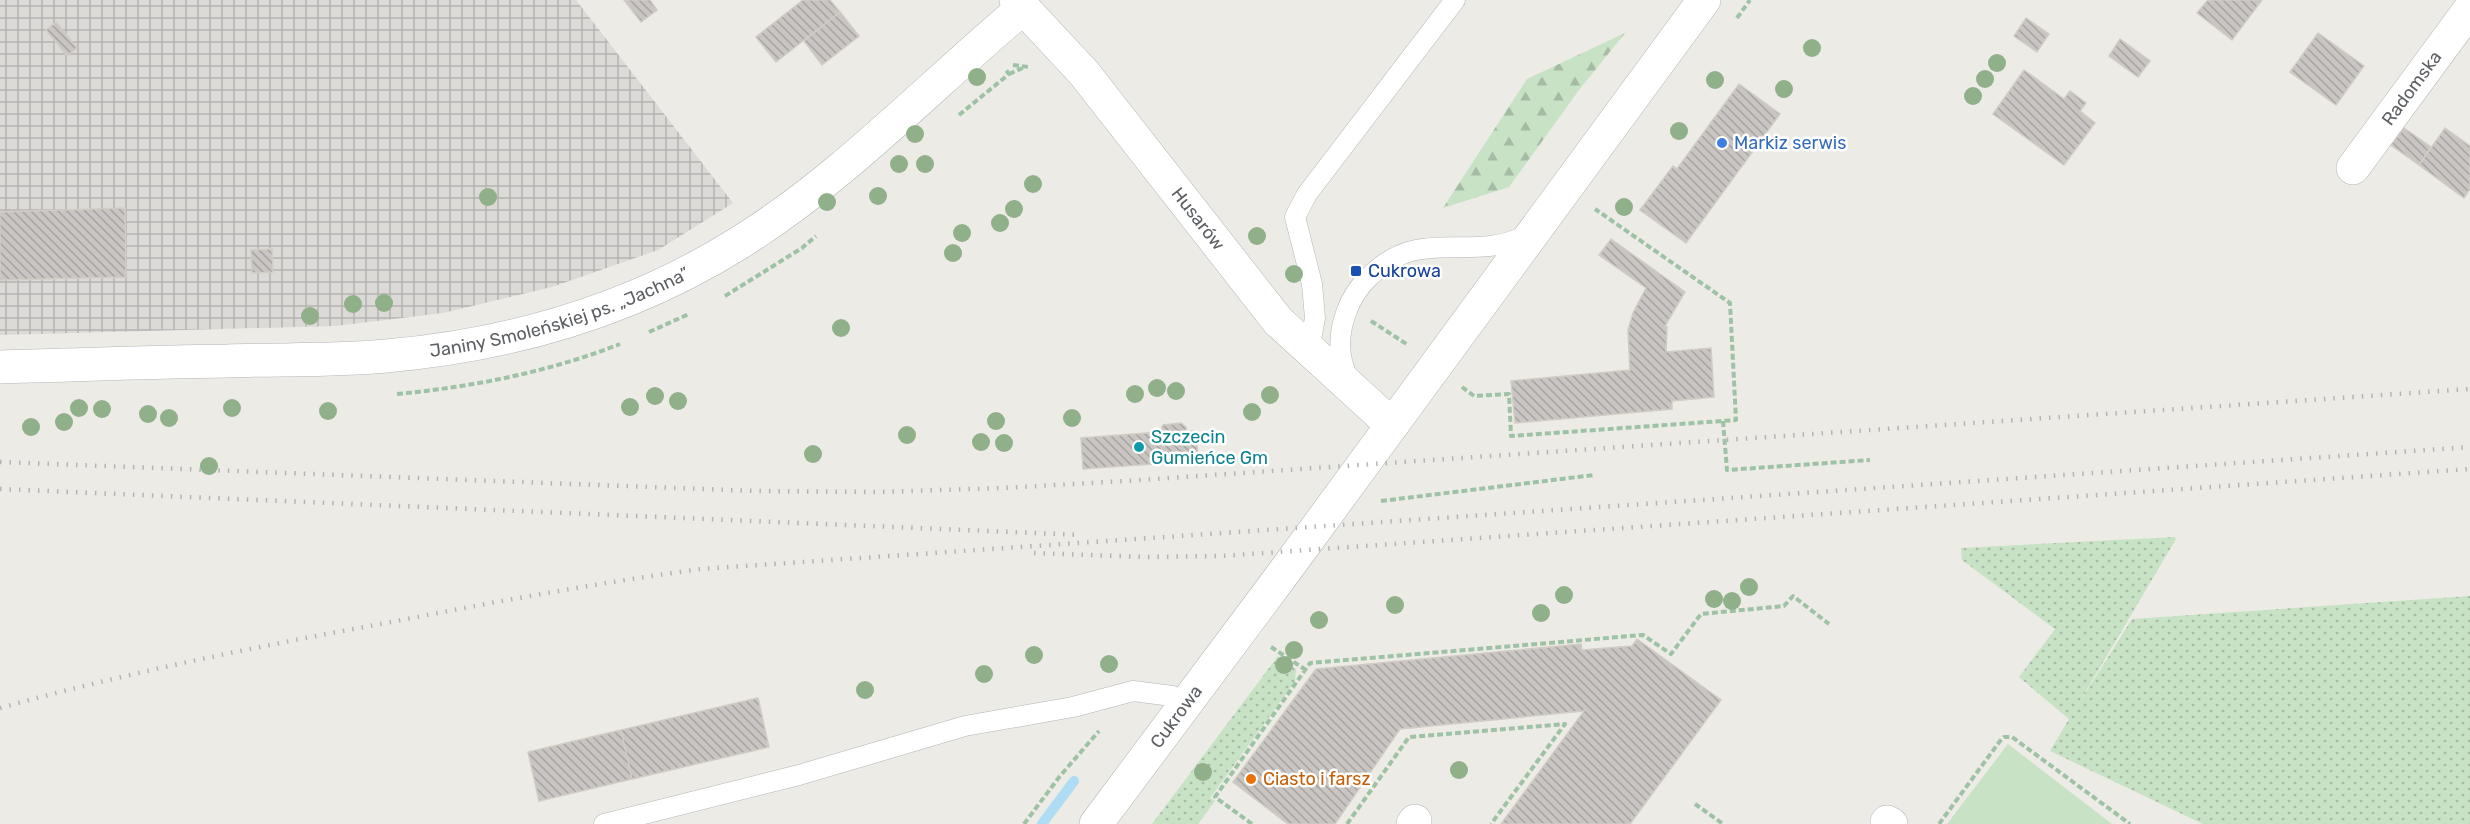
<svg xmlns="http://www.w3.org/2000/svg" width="2470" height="824" font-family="Rubik,sans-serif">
<defs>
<pattern id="industrial-grid" width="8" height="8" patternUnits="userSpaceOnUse" patternTransform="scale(1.5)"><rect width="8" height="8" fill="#dcdad7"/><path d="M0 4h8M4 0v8" fill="none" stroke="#b6b4b2"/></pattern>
<pattern id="green-dots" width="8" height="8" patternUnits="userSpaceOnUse" patternTransform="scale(1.5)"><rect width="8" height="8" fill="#c7e2c5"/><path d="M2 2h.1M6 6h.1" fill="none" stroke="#a5bba4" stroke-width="1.8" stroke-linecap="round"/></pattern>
<pattern id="forest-firs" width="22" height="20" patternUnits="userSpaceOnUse" patternTransform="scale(1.5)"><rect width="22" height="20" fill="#c7e2c5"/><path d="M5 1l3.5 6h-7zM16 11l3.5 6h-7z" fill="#a5bba4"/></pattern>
<pattern id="building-back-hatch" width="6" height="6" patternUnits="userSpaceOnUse" patternTransform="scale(1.5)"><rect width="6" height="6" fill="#c9c5c2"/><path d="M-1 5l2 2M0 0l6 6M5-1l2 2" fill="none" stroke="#a6a3a1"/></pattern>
</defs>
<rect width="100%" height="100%" fill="#edebe5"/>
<path fill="url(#industrial-grid)" d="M 0,0 L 576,0 L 733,203 L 658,250 L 552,287 L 443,313 L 335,326 L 0,335 Z"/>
<path fill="url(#green-dots)" d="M 2175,537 L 2176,539 L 2076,708 L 2132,619 L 2470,596 L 2470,824 L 2203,824 L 2050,751 L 2069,719 L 2019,677 L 2055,629 L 1962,560 L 1961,548 Z
M 1278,656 L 1296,669 L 1295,681 L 1210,798 L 1215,801 L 1198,824 L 1152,824 Z"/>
<path fill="url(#forest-firs)" d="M 1625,33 L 1579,90 L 1509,187 L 1443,208 L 1527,79 Z"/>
<path fill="#c7e2c5" d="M 2008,744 L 2112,824 L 1947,824 Z"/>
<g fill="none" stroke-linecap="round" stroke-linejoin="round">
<path stroke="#aedcf4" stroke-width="10" d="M 1042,824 L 1074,781"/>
</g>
<path fill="url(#building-back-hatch)" stroke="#d1ccc4" stroke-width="1.5" d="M 624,0 L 650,0 L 657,10 L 641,22 Z
M 803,0 L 830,0 L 840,12 L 776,62 L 756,37 Z
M 2208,0 L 2262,0 L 2232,40 L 2197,13 Z
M 840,12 L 859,36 L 822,65 L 804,41 Z
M 2026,18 L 2049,34 L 2037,52 L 2014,36 Z
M 56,22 L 77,48 L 67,56 L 46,30 Z
M 2318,33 L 2364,66 L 2336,105 L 2290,72 Z
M 2120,39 L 2150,61 L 2138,77 L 2109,56 Z
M 2024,70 L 2064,99 L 2070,91 L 2086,103 L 2080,111 L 2095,123 L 2064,165 L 1993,114 Z
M 1739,84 L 1780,114 L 1686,243 L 1640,210 L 1673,166 L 1677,169 Z
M 2404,128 L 2431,147 L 2419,165 L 2391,145 Z
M 2445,128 L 2470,146 L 2470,189 L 2464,198 L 2419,165 Z
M 125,208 L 126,277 L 0,280 L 0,212 Z
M 1611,239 L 1685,292 L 1665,326 L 1667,327 L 1666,352 L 1711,348 L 1714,397 L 1672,401 L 1672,409 L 1515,423 L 1511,381 L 1630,370 L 1628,330 L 1633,313 L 1646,288 L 1599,255 Z
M 272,249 L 273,272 L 252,273 L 251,250 Z
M 1181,423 L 1186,427 L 1186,431 L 1193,431 L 1193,437 L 1196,436 L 1198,456 L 1195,456 L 1195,461 L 1083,469 L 1081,438 L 1160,432 L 1163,425 Z
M 1637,639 L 1721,700 L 1630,824 L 1501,824 L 1584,711 L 1400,729 L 1335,824 L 1288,824 L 1233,782 L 1316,669 L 1581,644 L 1582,650 L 1632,646 Z
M 758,698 L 769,747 L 632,779 L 621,730 Z
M 621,730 L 632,779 L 539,801 L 528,752 Z"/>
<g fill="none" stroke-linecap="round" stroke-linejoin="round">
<g stroke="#b2b5b8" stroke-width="21">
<path id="service" d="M 1309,350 L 1315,318 L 1312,284 L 1295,217 L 1307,194 L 1455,0
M 1349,380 C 1338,359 1338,335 1346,313 C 1351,298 1359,286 1371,275 C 1422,225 1470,264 1527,235
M 604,824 L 799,775 L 965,726 L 1073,707 L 1133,691 L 1172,696 L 1187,703"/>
</g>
<g stroke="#b2b5b8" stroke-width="34">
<g id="minor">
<path id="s1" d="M 1016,0 L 1084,73 L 1278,321 L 1392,425"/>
<path id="s2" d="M 2353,168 L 2470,9"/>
<path id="s3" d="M 0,367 C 76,365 151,362 227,361 C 280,359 333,361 386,356 C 511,345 632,310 739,243 C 841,180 931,85 1023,8"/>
<path d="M 1887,822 L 1891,824"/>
<path d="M 1413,824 L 1415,821"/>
</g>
</g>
<g stroke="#b2b5b8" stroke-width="34">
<g id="tertiary">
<path id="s4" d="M 1096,824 L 1282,575 L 1704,0"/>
</g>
</g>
<path stroke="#9ec2a5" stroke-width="4" stroke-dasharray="6 3" stroke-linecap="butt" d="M 1737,18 L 1750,0
M 1013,65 L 1029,67
M 1009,74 L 1025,67
M 959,115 L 1009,74 L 1005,69
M 725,296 L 802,248 L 816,236
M 1371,321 L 1408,345
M 649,332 L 689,314
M 1462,387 L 1474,396 L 1509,394 L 1511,436 L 1736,420 L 1730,303 L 1595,209
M 397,394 C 472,387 549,372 620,344
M 1723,421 L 1727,470 L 1870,460
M 1381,501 L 1594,475
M 1271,647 L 1306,670
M 1695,804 L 1723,824
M 1024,824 L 1060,776 L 1099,731
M 1252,824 L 1215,797 L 1310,663 L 1643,635 L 1671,654 L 1701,614 L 1784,606 L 1793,596 L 1829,624
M 1347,824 L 1409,737 L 1565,724 L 1491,824
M 1939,824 L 2000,741 L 2004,737 L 2012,737 L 2130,824"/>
<use href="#service" stroke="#fff" stroke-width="20"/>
<use href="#minor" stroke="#fff" stroke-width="33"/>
<use href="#tertiary" stroke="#fff" stroke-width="33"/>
<path stroke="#b3b4b4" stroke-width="4.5" stroke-dasharray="1.5 8" stroke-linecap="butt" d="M 0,462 L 755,491 L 880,492 L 1002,488 L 1125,481 L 2470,389
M 0,489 L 1082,535
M 1034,553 L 1144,557 L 1221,556 L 2470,469
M 0,708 C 129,672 260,646 391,622 C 494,602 597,583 701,569 L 2470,447"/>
</g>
<g fill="#90b08a">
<circle cx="1812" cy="48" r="9"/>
<circle cx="1997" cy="63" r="9"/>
<circle cx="977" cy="77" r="9"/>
<circle cx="1985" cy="79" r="9"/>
<circle cx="1715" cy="80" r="9"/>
<circle cx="1784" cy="89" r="9"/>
<circle cx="1973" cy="96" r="9"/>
<circle cx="1679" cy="131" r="9"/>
<circle cx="915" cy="134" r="9"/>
<circle cx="899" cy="164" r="9"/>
<circle cx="925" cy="164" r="9"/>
<circle cx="1033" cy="184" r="9"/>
<circle cx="878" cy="196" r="9"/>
<circle cx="488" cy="197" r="9"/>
<circle cx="827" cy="202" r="9"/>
<circle cx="1624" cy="207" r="9"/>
<circle cx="1014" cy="209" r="9"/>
<circle cx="1000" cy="223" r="9"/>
<circle cx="962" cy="233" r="9"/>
<circle cx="1257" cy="236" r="9"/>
<circle cx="953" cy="253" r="9"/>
<circle cx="1294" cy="274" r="9"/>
<circle cx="384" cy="303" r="9"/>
<circle cx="353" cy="304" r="9"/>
<circle cx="310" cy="316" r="9"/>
<circle cx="841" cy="328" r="9"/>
<circle cx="1157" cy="388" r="9"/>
<circle cx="1176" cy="391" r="9"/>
<circle cx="1135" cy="394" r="9"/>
<circle cx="1270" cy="395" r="9"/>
<circle cx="655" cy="396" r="9"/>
<circle cx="678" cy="401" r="9"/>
<circle cx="630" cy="407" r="9"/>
<circle cx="79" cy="408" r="9"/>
<circle cx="232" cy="408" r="9"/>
<circle cx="102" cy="409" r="9"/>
<circle cx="328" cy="411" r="9"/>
<circle cx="1252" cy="412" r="9"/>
<circle cx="148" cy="414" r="9"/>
<circle cx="169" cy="418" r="9"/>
<circle cx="1072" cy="418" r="9"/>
<circle cx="996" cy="421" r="9"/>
<circle cx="64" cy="422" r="9"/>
<circle cx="31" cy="427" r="9"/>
<circle cx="907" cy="435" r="9"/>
<circle cx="981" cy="442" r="9"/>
<circle cx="1004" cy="443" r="9"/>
<circle cx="813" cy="454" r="9"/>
<circle cx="209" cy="466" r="9"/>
<circle cx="1749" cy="587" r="9"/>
<circle cx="1564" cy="595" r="9"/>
<circle cx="1714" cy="599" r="9"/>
<circle cx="1732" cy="601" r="9"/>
<circle cx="1395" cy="605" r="9"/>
<circle cx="1541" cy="613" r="9"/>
<circle cx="1319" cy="620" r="9"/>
<circle cx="1294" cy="650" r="9"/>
<circle cx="1034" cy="655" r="9"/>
<circle cx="1109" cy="664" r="9"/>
<circle cx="1284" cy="665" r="9"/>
<circle cx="984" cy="674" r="9"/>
<circle cx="865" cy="690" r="9"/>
<circle cx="1459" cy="770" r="9"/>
<circle cx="1203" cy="772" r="9"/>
</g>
<circle fill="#3f7fe0" stroke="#fff" stroke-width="2" cx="1722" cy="143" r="6"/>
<rect fill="#1a4fb4" stroke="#fff" stroke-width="2" x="1350" y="265" width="12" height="12" rx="3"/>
<circle fill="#0f9aa8" stroke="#fff" stroke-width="2" cx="1139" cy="447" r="6"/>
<circle fill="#e8710a" stroke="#fff" stroke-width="2" cx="1251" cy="779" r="6"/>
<g text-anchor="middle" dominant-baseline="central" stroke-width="5" stroke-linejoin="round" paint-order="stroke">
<g font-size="18" fill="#5d6064" stroke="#fff">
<text stroke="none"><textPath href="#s2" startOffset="99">Radomska</textPath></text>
<text stroke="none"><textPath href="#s1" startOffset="285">Husarów</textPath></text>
<text stroke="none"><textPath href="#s3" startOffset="566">Janiny Smoleńskiej ps. „Jachna”</textPath></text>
<text stroke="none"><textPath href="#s4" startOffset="134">Cukrowa</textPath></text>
</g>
<g font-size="18" fill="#366cbe" stroke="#fff" text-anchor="start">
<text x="1734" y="143">Markiz serwis</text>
</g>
<g font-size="18" fill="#164399" stroke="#fff" text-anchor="start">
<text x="1368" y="271">Cukrowa</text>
</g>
<g font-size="18" fill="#0d838f" stroke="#fff" text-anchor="start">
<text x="1151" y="437">Szczecin<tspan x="1151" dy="21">Gumieńce Gm</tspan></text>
</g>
<g font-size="18" fill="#c56008" stroke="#fff" text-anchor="start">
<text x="1263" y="779">Ciasto i farsz</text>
</g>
</g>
</svg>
